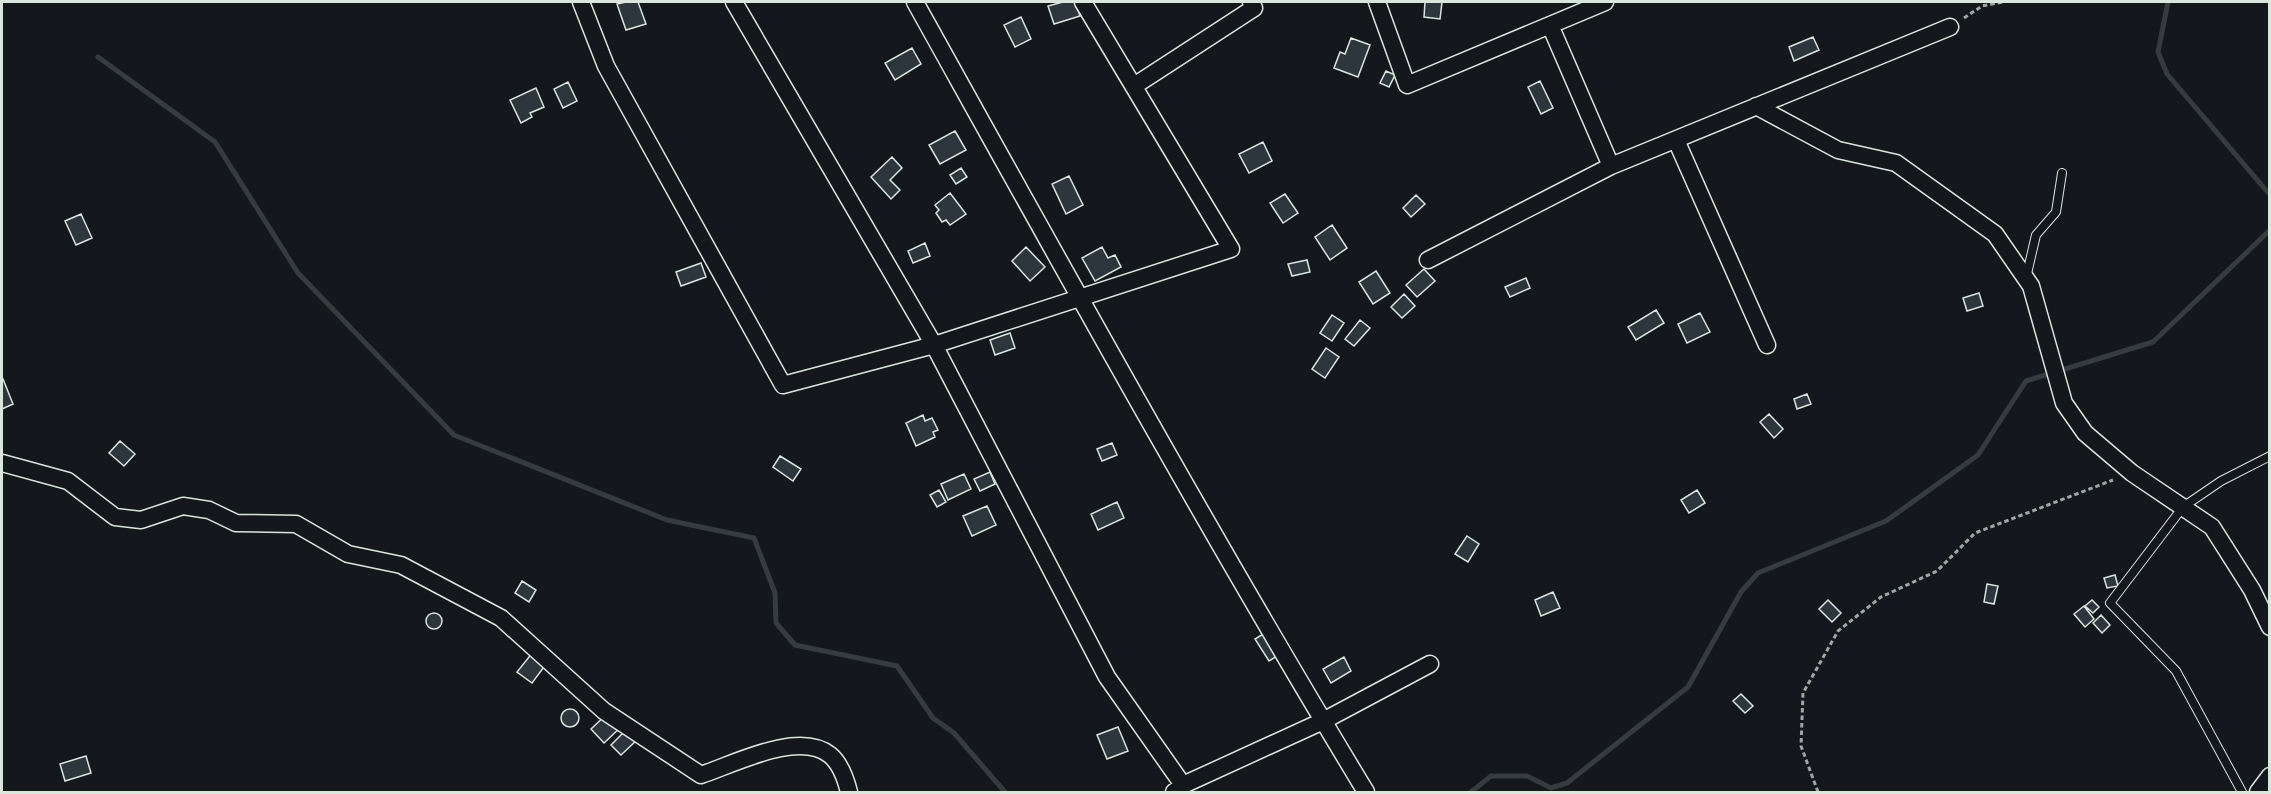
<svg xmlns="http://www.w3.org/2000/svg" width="2271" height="794" font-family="'Noto Sans',sans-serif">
<rect width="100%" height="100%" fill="#14181c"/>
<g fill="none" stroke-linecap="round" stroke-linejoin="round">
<path stroke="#363b3e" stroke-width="5" d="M 2168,2 L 2158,52 L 2167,74 L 2270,195
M 98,57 L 215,142 L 298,273 L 454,435 L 667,520 L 754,538 L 775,593 L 776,623 L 795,645 L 897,666 L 933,718 L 954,733 L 1005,792
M 1471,792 L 1491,776 L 1527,776 L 1551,788 L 1567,783 L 1688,687 L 1741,592 L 1758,573 L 1886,521 L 1978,455 L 2026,381 L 2153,342 L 2270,230"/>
</g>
<path fill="#2c363c" stroke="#d8e6dc" stroke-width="1.5" d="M 626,2 L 638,2 L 646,24 L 626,30 L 617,4 Z
M 1063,2 L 1076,2 L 1080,16 L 1054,24 L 1048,6 Z
M 1425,2 L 1442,2 L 1440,19 L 1424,17 Z
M 1021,17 L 1031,39 L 1015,47 L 1004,25 Z
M 1813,37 L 1819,50 L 1794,61 L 1789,47 Z
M 1351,38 L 1370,45 L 1358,77 L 1334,68 L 1340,52 L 1345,54 Z
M 912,48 L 921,64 L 895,80 L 885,63 Z
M 1386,71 L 1395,75 L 1389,87 L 1380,83 Z
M 1540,81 L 1553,108 L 1541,114 L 1528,87 Z
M 568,82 L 577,101 L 563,108 L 554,89 Z
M 536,88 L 544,107 L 530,113 L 532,117 L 521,123 L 510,100 Z
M 955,131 L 966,150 L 940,164 L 929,145 Z
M 1263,142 L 1272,161 L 1249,173 L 1239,154 Z
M 892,157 L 902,168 L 890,180 L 900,190 L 891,199 L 871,177 Z
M 961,168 L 967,177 L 956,184 L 950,175 Z
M 1069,176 L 1083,205 L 1066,214 L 1052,184 Z
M 950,193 L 966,214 L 950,225 L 946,220 L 942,222 L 936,213 L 939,210 L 935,205 Z
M 1285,194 L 1298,213 L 1283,223 L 1270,203 Z
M 1416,195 L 1425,204 L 1411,217 L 1403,208 Z
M 81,214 L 92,238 L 76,245 L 65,221 Z
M 1332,225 L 1347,248 L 1330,260 L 1315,237 Z
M 925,243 L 930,256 L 913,263 L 908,251 Z
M 1026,247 L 1045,267 L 1030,281 L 1012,261 Z
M 1102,247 L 1108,258 L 1115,255 L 1121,267 L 1095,281 L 1082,258 Z
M 1307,260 L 1310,272 L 1292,276 L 1288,264 Z
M 701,263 L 706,277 L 681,286 L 676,272 Z
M 1424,269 L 1435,281 L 1417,297 L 1406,285 Z
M 1376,271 L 1390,293 L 1373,304 L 1359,282 Z
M 1526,278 L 1530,288 L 1510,297 L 1505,287 Z
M 1979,293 L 1983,306 L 1967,311 L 1963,298 Z
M 1404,294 L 1415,306 L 1402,318 L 1391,307 Z
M 1656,310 L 1664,323 L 1636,340 L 1628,327 Z
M 1700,313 L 1710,332 L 1687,343 L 1678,324 Z
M 1332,315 L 1344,323 L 1332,341 L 1320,333 Z
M 1360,320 L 1370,328 L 1354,346 L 1345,339 Z
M 1010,333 L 1015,348 L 995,355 L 990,340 Z
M 1326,348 L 1339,357 L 1325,378 L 1312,369 Z
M 3,379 L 13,404 L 2,409 L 2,380 Z
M 1807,394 L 1811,404 L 1797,409 L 1794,399 Z
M 1769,414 L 1783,429 L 1774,438 L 1760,422 Z
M 923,415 L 925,421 L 932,418 L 938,430 L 933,432 L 935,437 L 916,446 L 906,423 Z
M 120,441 L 135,454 L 124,466 L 109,453 Z
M 1112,443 L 1117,455 L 1102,461 L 1097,449 Z
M 780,456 L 801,469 L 793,481 L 773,467 Z
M 990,472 L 995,484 L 980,491 L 974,479 Z
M 964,474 L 971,489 L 948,500 L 941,484 Z
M 939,490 L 946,502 L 937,507 L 930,495 Z
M 1697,490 L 1705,503 L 1689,513 L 1681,500 Z
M 1117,502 L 1124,518 L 1098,530 L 1091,514 Z
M 987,506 L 996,525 L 972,536 L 963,516 Z
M 1467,536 L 1479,544 L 1468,562 L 1455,554 Z
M 2115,575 L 2118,586 L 2107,588 L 2104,578 Z
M 522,581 L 536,590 L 529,602 L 515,593 Z
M 1987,584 L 1998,586 L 1994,604 L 1984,602 Z
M 1553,592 L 1560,608 L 1541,616 L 1535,600 Z
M 1828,600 L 1841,613 L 1832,622 L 1819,609 Z
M 2092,600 L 2099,607 L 2093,613 L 2085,606 Z
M 2084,606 L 2094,619 L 2085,627 L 2074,614 Z
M426 621a8 8 0 1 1 16 0a8 8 0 1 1-16 0Z
M 2101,615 L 2110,625 L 2102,633 L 2093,623 Z
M 1273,628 L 1287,650 L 1269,661 L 1255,639 Z
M 533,652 L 547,663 L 532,683 L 517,672 Z
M 1344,657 L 1351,671 L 1331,683 L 1323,669 Z
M 1741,694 L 1753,706 L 1745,713 L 1733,701 Z
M561 718a9 9 0 1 1 18 0a9 9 0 1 1-18 0Z
M 609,712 L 622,726 L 604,743 L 591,729 Z
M 1118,727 L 1128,751 L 1107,759 L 1097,735 Z
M 628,728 L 638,739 L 621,755 L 611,745 Z
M 86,756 L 91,773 L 65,781 L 60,764 Z"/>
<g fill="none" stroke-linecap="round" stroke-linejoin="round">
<g stroke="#d8e6dc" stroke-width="10">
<path id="lane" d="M 2026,278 L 2036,235 L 2056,212 L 2062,173
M 2242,792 L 2176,671 L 2110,603 L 2183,507 L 2221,481 L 2270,456"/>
</g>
<g stroke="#d8e6dc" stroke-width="19">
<path id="street" d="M 581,2 L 606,66 L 783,385 L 934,345 L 1231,249 L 1083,2
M 734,2 L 934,345 L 1107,677 L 1183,785
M 915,2 C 1062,266 1209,533 1366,792
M 1377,2 L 1407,85 L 1605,2
M 1550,25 L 1611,166
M 1134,86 L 1254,8 L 1251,2
M 1756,106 L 1838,150 L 1896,163 L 1995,234 L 2031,286 L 2064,403 L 2085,433 L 2132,473 L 2212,527 L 2252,590 L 2270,627
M 1676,140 L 1767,345
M 1428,260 L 1611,166 L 1950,27
M 2,463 L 68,481 L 115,517 L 141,520 L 183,506 L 209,510 L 236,523 L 296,524 L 348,554 L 401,565 L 501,618 L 604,711 L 701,775 C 734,764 799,730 830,755 C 841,764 846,780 849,792
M 1174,792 L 1183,785 L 1323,721 L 1430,664
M 2258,792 L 2270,776"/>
</g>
<path stroke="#9da8a2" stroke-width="3" stroke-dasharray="4.5 3" stroke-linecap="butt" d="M 1964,18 L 1982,6 L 2003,2
M 1818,792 L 1801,746 L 1803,693 L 1838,631 L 1881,597 L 1937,571 L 1975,533 L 2113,480"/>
<use href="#lane" stroke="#14181c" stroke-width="8"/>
<use href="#street" stroke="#14181c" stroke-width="16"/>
</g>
<rect width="2271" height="794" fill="none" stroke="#d8e6dc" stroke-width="6"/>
</svg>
